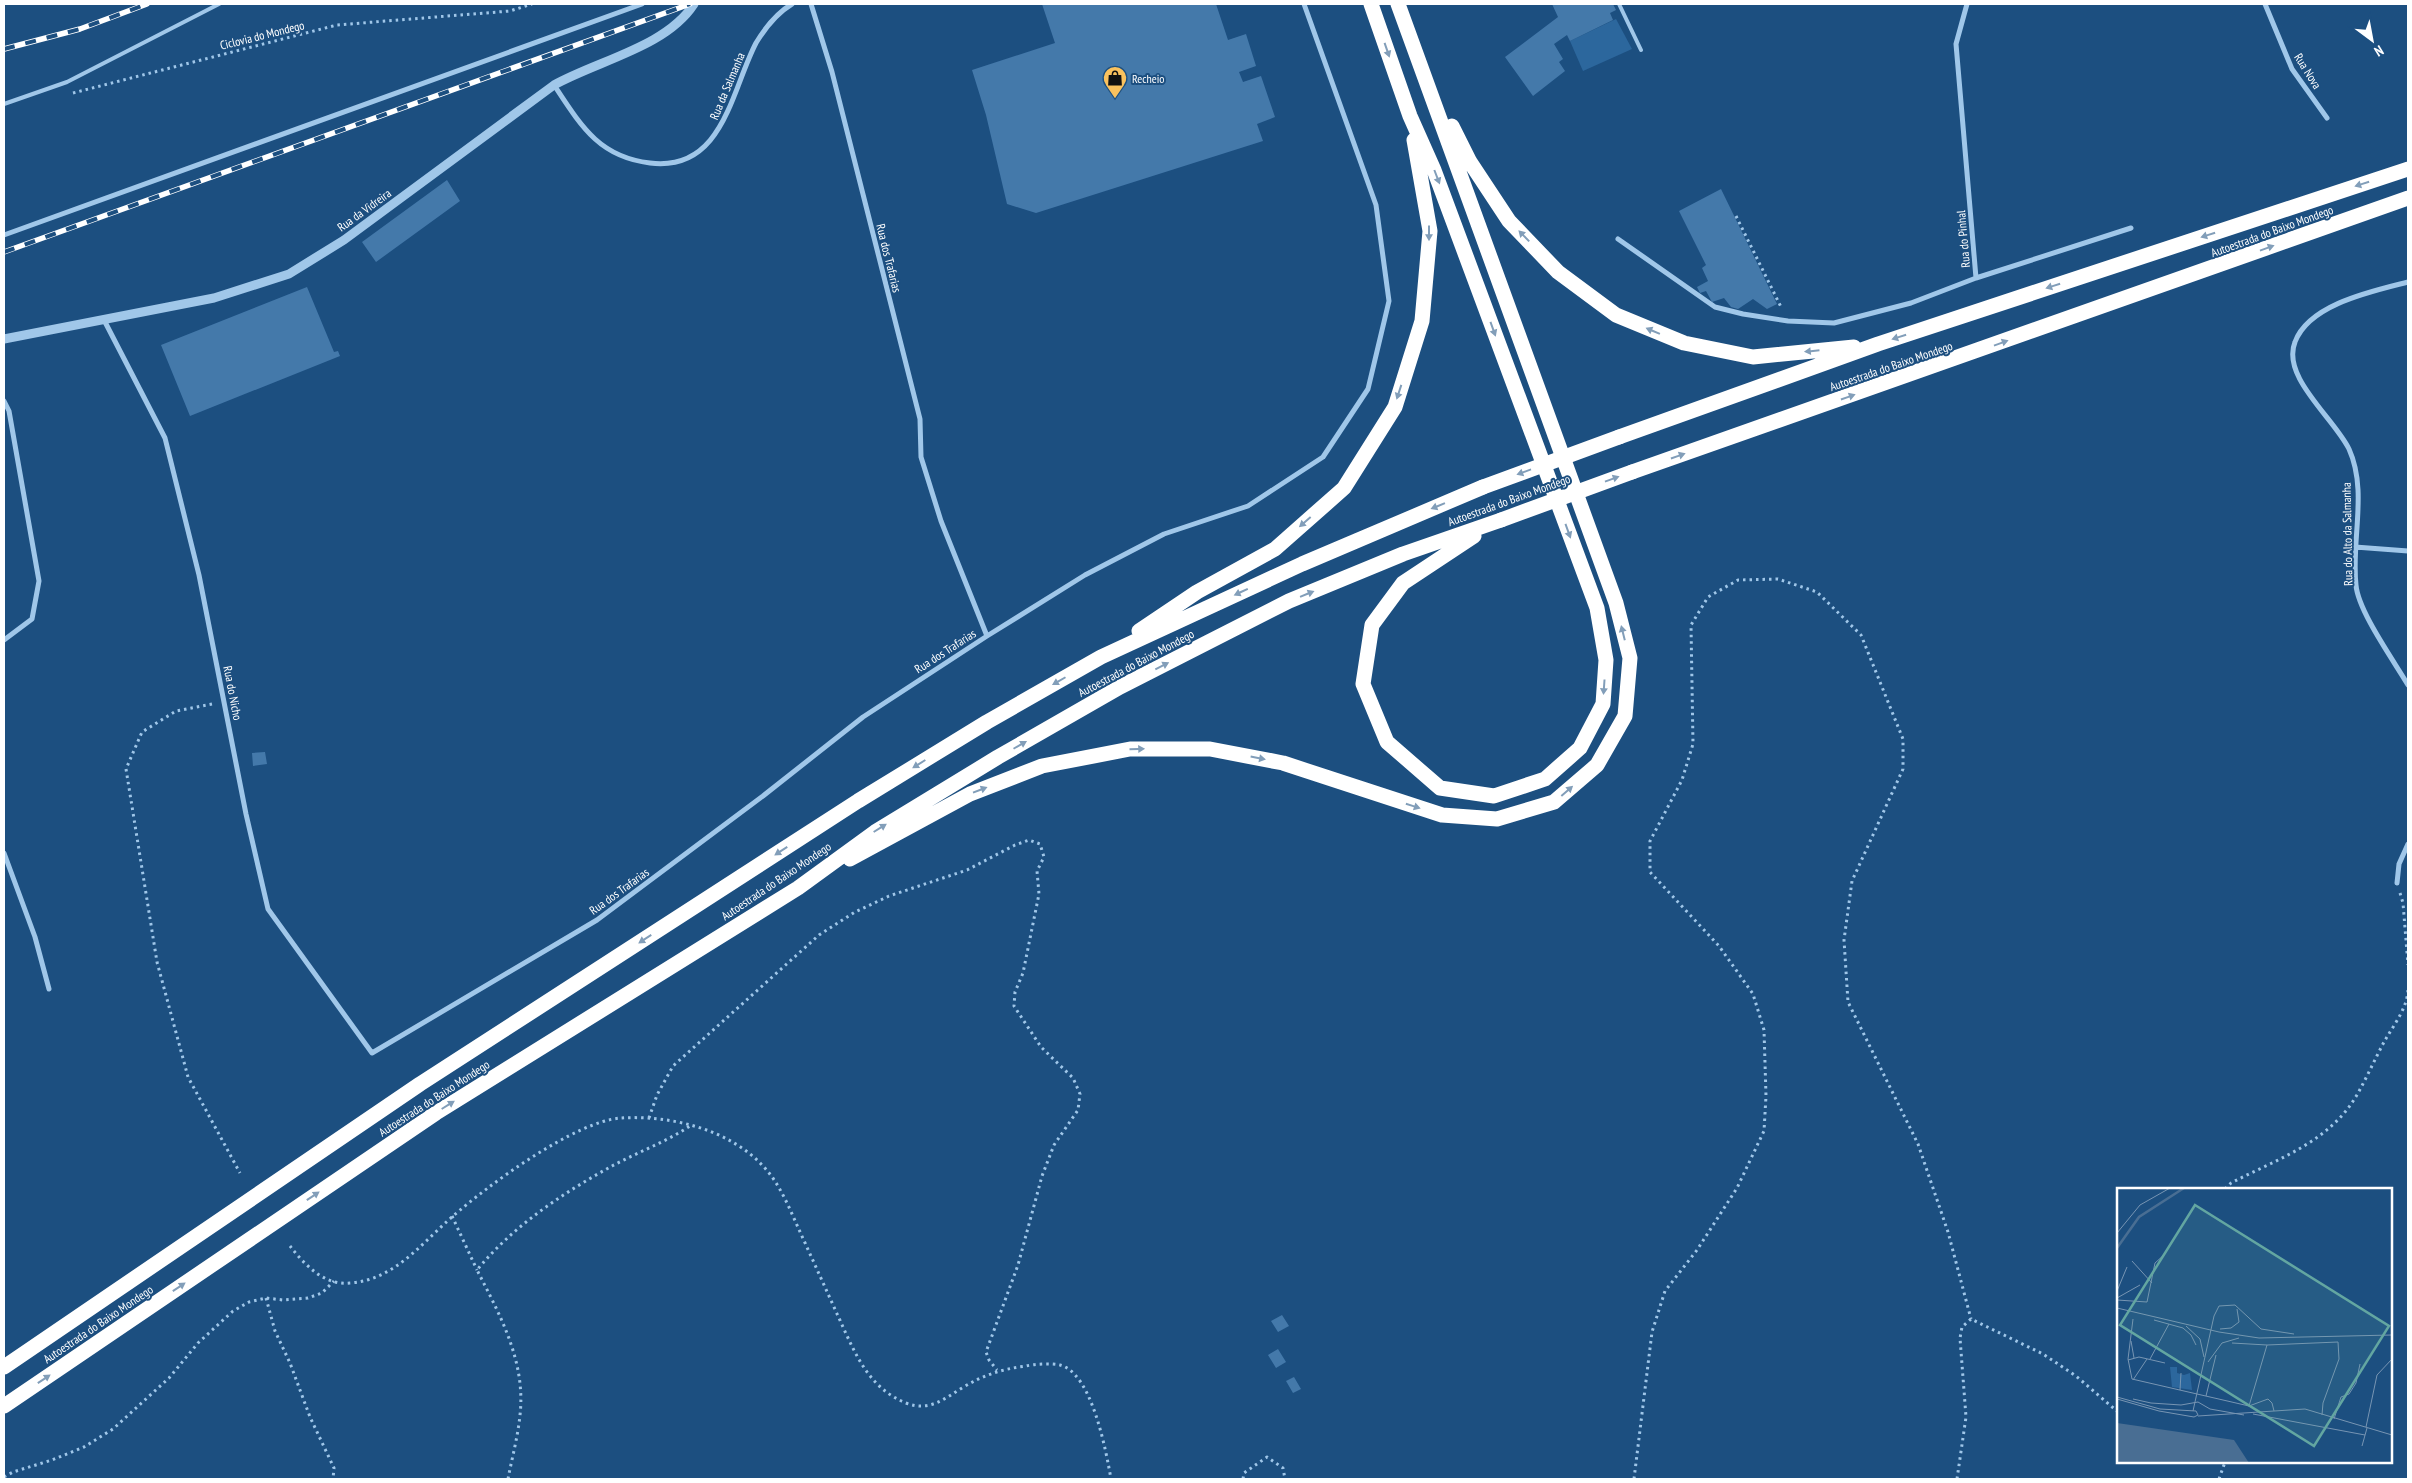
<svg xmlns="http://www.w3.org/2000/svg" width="2412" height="1483" font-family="'PT Sans Narrow',sans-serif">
<rect width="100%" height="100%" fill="#1c4f80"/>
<path fill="#2c679d" d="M 1616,19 L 1632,49 L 1583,71 L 1570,41 Z"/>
<path fill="#4479aa" d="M 1042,4 L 1216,4 L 1228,40 L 1246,34 L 1256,66 L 1239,72 L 1243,82 L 1261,76 L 1275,117 L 1257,124 L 1263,141 L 1036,213 L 1007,204 L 986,115 L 972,70 L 1055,43 Z
M 1552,4 L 1613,4 L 1616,10 L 1610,13 L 1613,20 L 1570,41 L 1567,35 L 1554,44 L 1563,59 L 1559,62 L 1565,71 L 1533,96 L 1505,57 L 1558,17 Z
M 447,180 L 460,201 L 376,262 L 362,242 Z
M 1721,189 L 1777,304 L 1767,309 L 1753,299 L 1738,309 L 1731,307 L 1724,298 L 1712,302 L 1706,291 L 1700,293 L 1697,287 L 1708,281 L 1702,268 L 1706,265 L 1679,211 Z
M 307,287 L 334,352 L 338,351 L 340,356 L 190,416 L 161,345 Z
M 265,752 L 267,764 L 253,766 L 252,753 Z
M 1282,1315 L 1289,1326 L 1278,1332 L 1271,1321 Z
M 1278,1349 L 1286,1362 L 1276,1368 L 1268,1355 Z
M 1294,1377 L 1301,1389 L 1293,1393 L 1286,1381 Z"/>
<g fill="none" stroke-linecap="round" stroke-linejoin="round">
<path stroke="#a0c7e9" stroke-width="3" stroke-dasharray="2.5 4" stroke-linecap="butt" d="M 73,93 L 337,25 L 510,11 L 532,4
M 1736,216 L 1782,309
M 212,704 L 176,711 L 142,732 L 126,769 L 157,962 L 188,1077 L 240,1173
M 2400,893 L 2403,903 L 2408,965
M 649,1118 L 657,1095 L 673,1066 L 819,935 L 855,912 L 889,896 L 967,870 L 1015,845 L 1029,840 L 1040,844 L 1044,857 L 1037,871 L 1039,894 L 1023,973 L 1015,992 L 1014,1006 L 1041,1047 L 1073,1078 L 1080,1094 L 1078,1110 L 1054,1145 L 1042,1176 L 1018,1265 L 986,1352 L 989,1360 L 997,1370
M 2225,1189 L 2231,1183 C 2277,1159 2331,1142 2358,1093 C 2367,1077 2375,1059 2384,1042 C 2393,1026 2407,1009 2408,990
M 452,1216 L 477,1270
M 290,1246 C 304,1264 324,1286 350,1283 C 394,1280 421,1244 452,1217 C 487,1186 575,1121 621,1118 C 670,1115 728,1129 762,1165 C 780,1183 790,1210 801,1234 C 815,1265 829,1296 843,1327 C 857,1358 871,1389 906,1403 C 929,1412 944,1399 962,1388 C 983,1375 1002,1369 1026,1366 C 1035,1364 1050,1363 1060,1365 C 1092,1373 1106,1451 1111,1479
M 266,1298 L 275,1331 L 290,1363 L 310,1417 L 334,1468 L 333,1479
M 4,1477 L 13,1472 L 52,1460 L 84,1447 L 113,1429 L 169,1378 L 198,1343 L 233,1311 L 249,1302 L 266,1298 L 283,1300 L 308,1298 L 322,1293 L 334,1281
M 508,1479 C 512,1458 518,1436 520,1415 C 526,1362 500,1315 477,1270 C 513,1226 563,1193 612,1166 C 638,1152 666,1142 690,1126
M 1243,1479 L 1244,1473 L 1267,1457 L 1283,1468 L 1285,1479
M 1634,1479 L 1652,1332 L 1665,1291 L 1697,1250 L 1737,1188 L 1764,1131 L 1766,1096 L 1764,1030 L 1753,994 L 1719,946 L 1650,872 L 1650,841 L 1682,780 L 1693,744 L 1691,625 L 1708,597 L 1738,580 L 1778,579 L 1817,592 L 1861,635 L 1903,739 L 1903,769 L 1852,881 L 1844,940 L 1848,1002 L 1918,1144 L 1948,1232 L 1971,1319
M 1957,1479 L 1966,1417 L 1960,1338 L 1962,1327 L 1971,1319 L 2043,1354 L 2076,1376 L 2118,1412
M 2219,1479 L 2225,1462"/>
<path stroke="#a0c7e9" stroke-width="4" d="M 1619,4 L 1641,50
M 4,104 L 67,82 L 219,4"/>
<path stroke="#a0c7e9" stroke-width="5" d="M 811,4 L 832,72 L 920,419 L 921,457 L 941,521 L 987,636
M 1967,4 L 1956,44 L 1976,278
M 2265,4 L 2292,69 L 2327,118
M 554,85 C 581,126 599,157 650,163 C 723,172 731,91 756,43 C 765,28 777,13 792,4
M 4,235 L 642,4
M 1618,239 L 1715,307 L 1743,314 L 1788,321 L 1834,323 L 1911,303 L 1976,278 L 2131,228
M 2408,282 C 2373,291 2309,304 2295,342 C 2281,377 2334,418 2349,449 C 2368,491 2351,540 2356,585 C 2358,611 2394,661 2408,685
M 104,320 L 165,438 L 199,575 L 246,814 L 268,909 L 372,1053 L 597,920 L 763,796 L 863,717 L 987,636 L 1085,575 L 1164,534 L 1248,506 L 1323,457 L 1368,389 L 1389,301 L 1376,205 L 1304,4
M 4,401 L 9,411 L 39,581 L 32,619 L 4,640
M 2355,547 L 2408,551
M 4,853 L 35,937 L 49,989
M 2397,883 L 2399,864 L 2408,844"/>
<path stroke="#a0c7e9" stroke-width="9" d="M 4,339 L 214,298 L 289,274 L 344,240 L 554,85 C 599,60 666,47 694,4"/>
<path stroke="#fff" stroke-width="15" d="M 1371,4 L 1410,116 L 1434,170 L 1597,608 L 1606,660 L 1603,704 L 1580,748 L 1545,779 L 1494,796 L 1440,788 L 1387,742 L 1363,684 L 1372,625 L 1403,583 L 1474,536
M 1452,126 L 1470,162 L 1509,221 L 1558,272 L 1616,315 L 1684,343 L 1753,357 L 1854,347
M 1619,437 L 1878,344 L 2408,169
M 1632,472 L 2408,198
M 1139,631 L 1197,592 L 1275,549 L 1344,488 L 1395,407 L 1422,321 L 1430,231 L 1414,140
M 850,859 L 970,794 L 1042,766 L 1130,749 L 1210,749 L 1283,763 L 1442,815 L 1497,819 L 1554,802 L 1597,765 L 1625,716 L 1630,658 L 1616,603 L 1398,4
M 4,1367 L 420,1084 L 858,801 L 987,722 L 1101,657 L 1302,564 L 1483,487
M 4,1406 L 436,1113 L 798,888 L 875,832 L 998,757 L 1120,687 L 1289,601 L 1403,554 L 1501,520"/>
<g stroke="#fff" stroke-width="5.5">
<path id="rail" d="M 4,49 L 80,29 L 147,4
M 4,252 L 690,4"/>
</g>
<use href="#rail" stroke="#1c4f80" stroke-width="4" stroke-dasharray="11" stroke-linecap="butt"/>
<path stroke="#fff" stroke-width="15" d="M 1483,487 L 1619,437
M 1501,520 L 1632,472"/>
</g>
<defs><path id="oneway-solid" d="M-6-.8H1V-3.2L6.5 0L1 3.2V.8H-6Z" transform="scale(1.25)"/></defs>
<g fill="#829eb9">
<use href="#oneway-solid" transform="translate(1387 50) rotate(71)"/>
<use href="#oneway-solid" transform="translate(1437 177) rotate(69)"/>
<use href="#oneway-solid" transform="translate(2362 184) rotate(162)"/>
<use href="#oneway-solid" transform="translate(1429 233) rotate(90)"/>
<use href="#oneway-solid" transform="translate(2208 235) rotate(162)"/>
<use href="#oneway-solid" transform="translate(1524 236) rotate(-134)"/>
<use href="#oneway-solid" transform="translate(2267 248) rotate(-20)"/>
<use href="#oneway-solid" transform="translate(2053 286) rotate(162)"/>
<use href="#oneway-solid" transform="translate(1493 329) rotate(70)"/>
<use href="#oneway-solid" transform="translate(1653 331) rotate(-157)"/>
<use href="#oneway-solid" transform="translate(1899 337) rotate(162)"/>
<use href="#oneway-solid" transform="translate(2001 343) rotate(-20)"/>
<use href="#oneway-solid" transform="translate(1812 351) rotate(174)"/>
<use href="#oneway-solid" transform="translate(1399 392) rotate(108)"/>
<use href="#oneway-solid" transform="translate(1848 397) rotate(-19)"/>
<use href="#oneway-solid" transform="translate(1678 456) rotate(-19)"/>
<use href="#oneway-solid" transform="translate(1524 472) rotate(160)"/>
<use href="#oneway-solid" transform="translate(1612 479) rotate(-20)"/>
<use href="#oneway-solid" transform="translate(1438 506) rotate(158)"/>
<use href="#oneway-solid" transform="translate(1305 522) rotate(139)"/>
<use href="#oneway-solid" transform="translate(1568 531) rotate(70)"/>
<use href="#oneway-solid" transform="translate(1241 592) rotate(155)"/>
<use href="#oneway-solid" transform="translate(1307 594) rotate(-22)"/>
<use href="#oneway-solid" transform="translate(1623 633) rotate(-104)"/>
<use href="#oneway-solid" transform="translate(1162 666) rotate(-27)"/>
<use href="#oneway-solid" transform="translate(1059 681) rotate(150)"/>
<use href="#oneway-solid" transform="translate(1604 687) rotate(94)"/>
<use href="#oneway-solid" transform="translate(1020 745) rotate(-30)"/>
<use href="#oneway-solid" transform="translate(1137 749) rotate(-2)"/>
<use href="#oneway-solid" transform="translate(1258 758) rotate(11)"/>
<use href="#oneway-solid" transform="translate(919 764) rotate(148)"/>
<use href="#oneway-solid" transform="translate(980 790) rotate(-21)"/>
<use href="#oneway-solid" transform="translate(1567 791) rotate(-41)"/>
<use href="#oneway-solid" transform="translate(1413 806) rotate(18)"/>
<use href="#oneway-solid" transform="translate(880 828) rotate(-32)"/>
<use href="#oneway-solid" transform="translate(781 851) rotate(147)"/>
<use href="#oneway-solid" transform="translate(645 939) rotate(147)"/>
<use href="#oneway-solid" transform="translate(448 1105) rotate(-32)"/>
<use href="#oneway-solid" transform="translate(313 1196) rotate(-34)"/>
<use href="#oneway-solid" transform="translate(179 1287) rotate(-34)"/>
<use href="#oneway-solid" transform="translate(44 1379) rotate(-34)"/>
</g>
<defs>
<g id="shop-pin" transform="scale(1.25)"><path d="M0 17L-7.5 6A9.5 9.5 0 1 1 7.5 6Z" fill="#fac25e" stroke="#1c4f80"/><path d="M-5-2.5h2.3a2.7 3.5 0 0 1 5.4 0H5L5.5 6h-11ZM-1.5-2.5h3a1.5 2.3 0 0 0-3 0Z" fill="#111"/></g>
</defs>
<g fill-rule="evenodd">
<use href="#shop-pin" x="1115" y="78"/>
</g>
<g text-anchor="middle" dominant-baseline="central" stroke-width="4" stroke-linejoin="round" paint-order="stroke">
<g font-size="12" fill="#fff" stroke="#1c4f80">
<text transform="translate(262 35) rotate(-14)">Ciclovia do Mondego</text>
<text transform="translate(2308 71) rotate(58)">Rua Nova</text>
<text transform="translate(727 86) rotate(-67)">Rua da Salmanha</text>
<text transform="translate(364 210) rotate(-36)">Rua da Vidreira</text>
<text transform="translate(2272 231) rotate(-20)">Autoestrada do Baixo Mondego</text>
<text transform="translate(1963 239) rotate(-95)">Rua do Pinhal</text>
<text transform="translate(889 258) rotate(76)">Rua dos Trafarias</text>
<text transform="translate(1891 366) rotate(-19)">Autoestrada do Baixo Mondego</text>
<text transform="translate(1509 500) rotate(-20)">Autoestrada do Baixo Mondego</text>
<text transform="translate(2347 534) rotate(-91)">Rua do Alto da Salmanha</text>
<text transform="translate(945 651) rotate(-33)">Rua dos Trafarias</text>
<text transform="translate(1136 663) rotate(-28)">Autoestrada do Baixo Mondego</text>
<text transform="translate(233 693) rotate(79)">Rua do Nicho</text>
<text transform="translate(776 881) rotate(-34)">Autoestrada do Baixo Mondego</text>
<text transform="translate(619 891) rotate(-36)">Rua dos Trafarias</text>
<text transform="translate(434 1098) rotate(-33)">Autoestrada do Baixo Mondego</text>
<text transform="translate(98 1324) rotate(-34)">Autoestrada do Baixo Mondego</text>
</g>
<g font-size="12" fill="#fff" stroke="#1c4f80" text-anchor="start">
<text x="1132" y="78">Recheio</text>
</g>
</g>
<g transform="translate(2117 1188)">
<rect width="275" height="275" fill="#1c4f80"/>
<path d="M 53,179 L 66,179 L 60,179 L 60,185 L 67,187 L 73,185 L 75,202 L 55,199 Z" fill="#2c679d"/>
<path d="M 0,235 L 117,252 L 132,275 L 0,275 Z" fill="#496e93"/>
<path fill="none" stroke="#496e93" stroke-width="2.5" d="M 0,60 L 22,29 L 67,0"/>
<path fill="none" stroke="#7795b3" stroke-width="1" d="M 0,45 L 23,17 L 53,0M 15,73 L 35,95M 0,103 L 10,79M 0,110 L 23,97M 0,112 L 30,114 L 38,75 L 48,66M 0,120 L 102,144 L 142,150 L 275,147M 16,131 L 11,171 L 15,191 L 132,218 L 151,211 L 155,215 L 157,223M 37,132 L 66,140 L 74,147 L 79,157M 69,138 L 83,151 L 87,169M 103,141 L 114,140 L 122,134 L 120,121M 14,153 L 17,170M 115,155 L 150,157 L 221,154 L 222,171 L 206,215 L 205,227M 33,171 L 52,136M 11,172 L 22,169 L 48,175M 91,174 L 105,155 L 122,150M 16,192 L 30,171M 63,202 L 64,185M 89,208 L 99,167M 0,209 L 43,221 L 79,223 L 81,227 L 77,229 L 42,223 L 0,211M 16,211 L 34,215M 34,215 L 64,217 L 81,214 L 93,221 L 127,227M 132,218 L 150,157M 76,223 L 97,128 L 102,118 L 118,117 L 144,141 L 177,146M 136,226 L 248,247M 81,228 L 188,221 L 275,247M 217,231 L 224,209 L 232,206 L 239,195 L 243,176M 249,239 L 260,187 L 275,171M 245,258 L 250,240"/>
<path fill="#63a6a1" fill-opacity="0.15" stroke="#63a6a1" stroke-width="2.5" d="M 78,17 L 272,138 L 197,258 L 3,137 Z"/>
<rect width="275" height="275" fill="none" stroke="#fff" stroke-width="2.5"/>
</g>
<rect width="2412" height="1483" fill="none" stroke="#ffffff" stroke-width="10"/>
<g transform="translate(2372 40) rotate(148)" stroke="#1c4f80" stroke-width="4" paint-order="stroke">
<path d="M0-4L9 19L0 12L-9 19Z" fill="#ffffff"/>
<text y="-8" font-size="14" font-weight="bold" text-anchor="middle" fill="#ffffff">N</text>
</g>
</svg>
